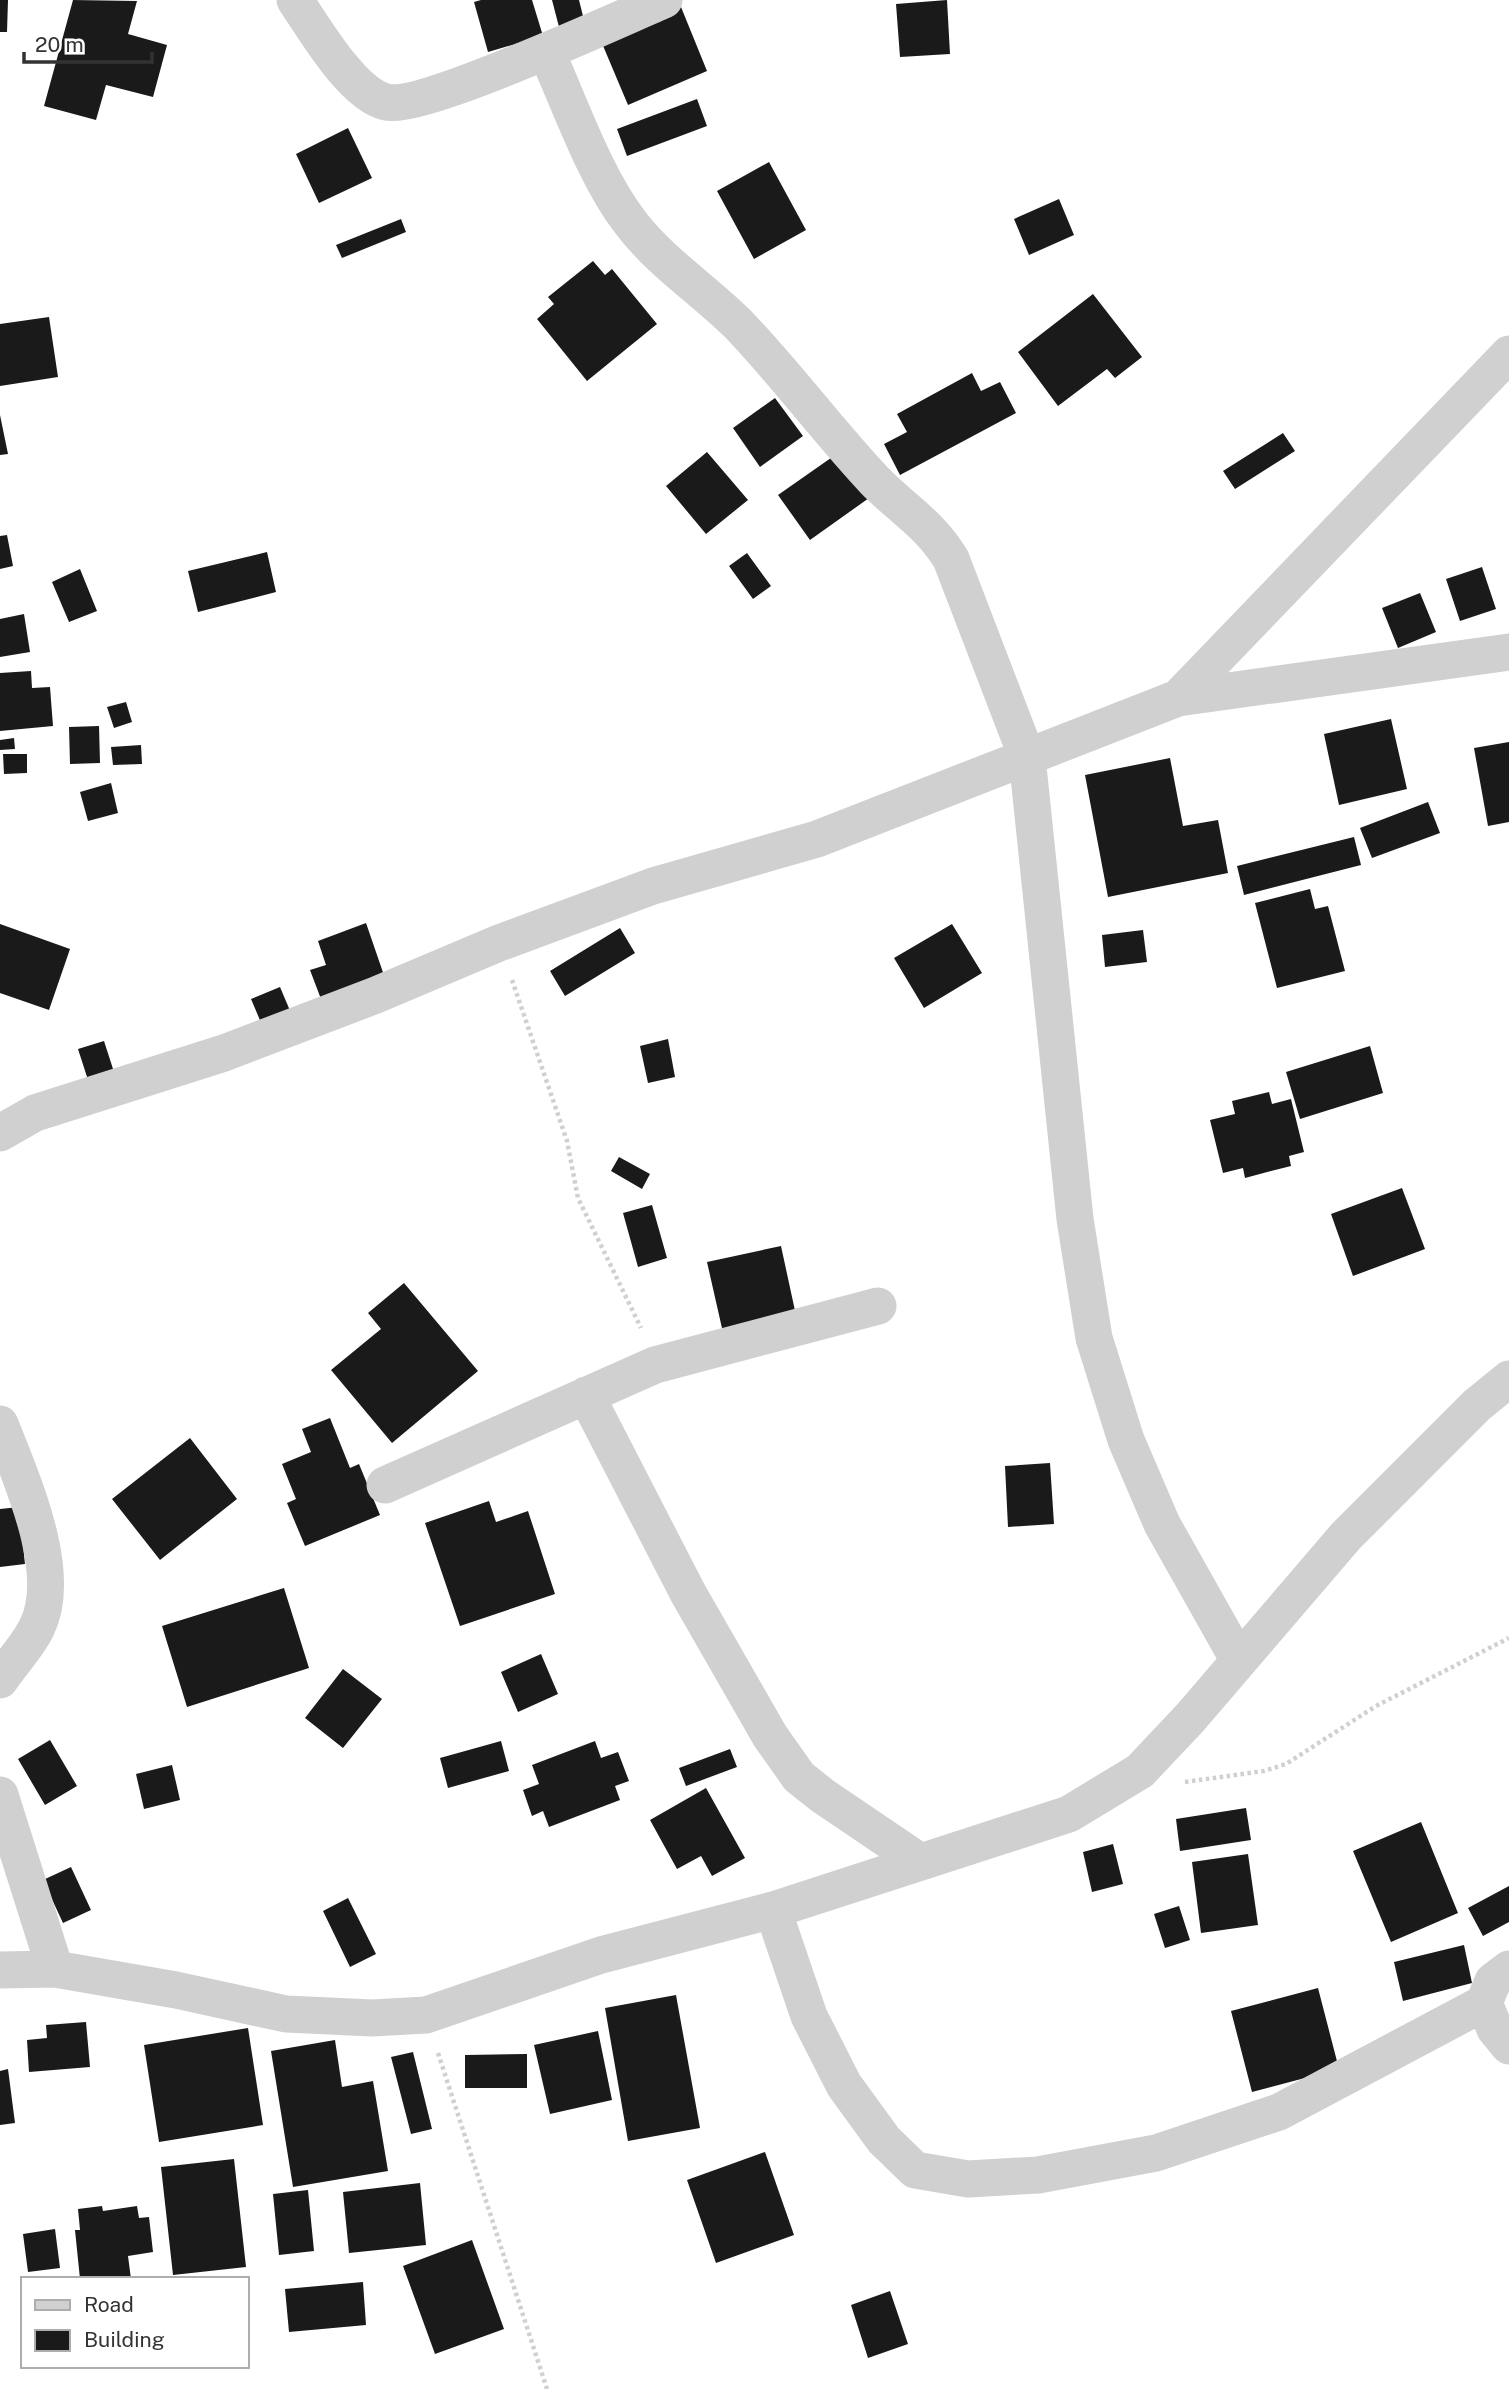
<svg xmlns="http://www.w3.org/2000/svg" width="1509" height="2389" font-family="'Public Sans',sans-serif">
<rect width="100%" height="100%" fill="#fff"/>
<path fill="#1a1a1a" d="M 0,0 L 8,0 L 7,32 L 0,32 Z
M 73,0 L 137,1 L 128,34 L 167,45 L 153,97 L 106,85 L 96,120 L 44,106 Z
M 481,0 L 532,0 L 543,36 L 488,52 L 474,2 Z
M 552,0 L 579,0 L 584,20 L 559,27 Z
M 947,0 L 950,54 L 900,57 L 896,4 Z
M 681,7 L 707,71 L 628,105 L 601,41 Z
M 697,99 L 707,126 L 627,156 L 617,129 Z
M 348,128 L 372,178 L 319,203 L 296,154 Z
M 769,162 L 806,230 L 754,259 L 717,191 Z
M 1059,199 L 1074,235 L 1029,255 L 1014,219 Z
M 401,219 L 406,232 L 342,258 L 336,245 Z
M 593,261 L 605,275 L 612,269 L 657,324 L 587,381 L 537,319 L 554,304 L 548,297 Z
M 1093,294 L 1142,357 L 1115,378 L 1107,369 L 1058,406 L 1018,352 Z
M 49,317 L 58,377 L 0,386 L 0,324 Z
M 972,373 L 981,391 L 1000,382 L 1016,413 L 900,475 L 884,444 L 907,432 L 897,414 Z
M 775,398 L 803,436 L 760,467 L 733,428 Z
M 0,415 L 8,454 L 0,455 Z
M 1283,433 L 1295,451 L 1235,489 L 1223,471 Z
M 707,452 L 748,500 L 706,534 L 666,486 Z
M 838,453 L 869,498 L 810,540 L 778,495 Z
M 7,535 L 13,566 L 0,569 L 0,536 Z
M 267,552 L 276,592 L 198,612 L 188,571 Z
M 747,553 L 771,586 L 753,599 L 729,566 Z
M 1482,567 L 1496,609 L 1460,621 L 1446,579 Z
M 80,569 L 97,611 L 69,622 L 52,582 Z
M 1420,593 L 1436,632 L 1398,648 L 1382,608 Z
M 24,614 L 30,652 L 0,657 L 0,619 Z
M 31,671 L 32,688 L 50,687 L 53,726 L 0,731 L 0,673 Z
M 126,702 L 132,722 L 114,728 L 107,707 Z
M 1391,719 L 1407,789 L 1339,805 L 1324,734 Z
M 99,726 L 100,763 L 70,764 L 69,727 Z
M 14,738 L 15,749 L 0,750 L 0,740 Z
M 1509,742 L 1509,822 L 1488,826 L 1474,748 Z
M 141,745 L 142,764 L 113,765 L 111,747 Z
M 3,754 L 27,754 L 27,773 L 4,774 Z
M 1170,758 L 1183,826 L 1218,820 L 1228,873 L 1108,897 L 1085,775 Z
M 111,783 L 118,813 L 88,821 L 80,792 Z
M 1428,802 L 1440,833 L 1372,858 L 1360,828 Z
M 1354,837 L 1361,865 L 1244,895 L 1237,866 Z
M 1310,889 L 1315,909 L 1328,906 L 1345,971 L 1277,988 L 1255,903 Z
M 366,923 L 387,984 L 324,1007 L 310,970 L 326,965 L 318,941 Z
M 0,924 L 70,949 L 49,1010 L 0,993 Z
M 952,924 L 982,973 L 924,1008 L 894,958 Z
M 620,928 L 635,953 L 565,996 L 550,971 Z
M 1143,930 L 1147,962 L 1105,967 L 1102,935 Z
M 280,987 L 291,1013 L 262,1025 L 251,999 Z
M 668,1039 L 675,1077 L 648,1083 L 640,1046 Z
M 104,1041 L 114,1072 L 88,1080 L 78,1049 Z
M 1370,1046 L 1383,1093 L 1300,1119 L 1286,1072 Z
M 1269,1092 L 1272,1104 L 1291,1099 L 1304,1152 L 1289,1156 L 1291,1166 L 1271,1171 L 1245,1178 L 1243,1168 L 1223,1173 L 1210,1120 L 1235,1114 L 1232,1101 Z
M 619,1157 L 650,1174 L 642,1189 L 611,1171 Z
M 1402,1188 L 1425,1249 L 1353,1276 L 1331,1214 Z
M 652,1205 L 667,1258 L 638,1267 L 623,1213 Z
M 781,1246 L 797,1320 L 724,1337 L 707,1262 Z
M 404,1283 L 478,1371 L 392,1443 L 331,1370 L 381,1329 L 368,1313 Z
M 330,1418 L 350,1468 L 359,1464 L 380,1515 L 305,1546 L 287,1503 L 296,1499 L 282,1464 L 311,1452 L 302,1429 Z
M 190,1438 L 237,1499 L 160,1560 L 112,1499 Z
M 1050,1463 L 1054,1524 L 1008,1527 L 1005,1466 Z
M 489,1501 L 496,1522 L 528,1511 L 555,1594 L 460,1626 L 425,1523 Z
M 19,1507 L 25,1564 L 0,1567 L 0,1509 Z
M 284,1588 L 309,1668 L 187,1707 L 162,1626 Z
M 541,1654 L 558,1694 L 518,1712 L 501,1672 Z
M 343,1669 L 382,1699 L 343,1748 L 305,1718 Z
M 50,1740 L 77,1786 L 45,1805 L 18,1759 Z
M 501,1741 L 509,1771 L 448,1788 L 440,1758 Z
M 595,1741 L 601,1758 L 618,1752 L 629,1781 L 615,1786 L 620,1800 L 549,1827 L 543,1811 L 532,1816 L 523,1790 L 539,1784 L 532,1765 Z
M 730,1749 L 737,1767 L 686,1786 L 679,1768 Z
M 172,1765 L 180,1800 L 144,1809 L 136,1774 Z
M 706,1788 L 745,1858 L 712,1876 L 701,1856 L 677,1869 L 650,1820 Z
M 1246,1808 L 1251,1840 L 1180,1851 L 1176,1819 Z
M 1421,1822 L 1458,1913 L 1391,1942 L 1353,1851 Z
M 1113,1844 L 1123,1884 L 1092,1892 L 1083,1852 Z
M 1248,1854 L 1258,1925 L 1201,1933 L 1192,1862 Z
M 71,1867 L 91,1910 L 63,1923 L 43,1880 Z
M 1509,1886 L 1509,1922 L 1483,1936 L 1468,1908 Z
M 348,1898 L 376,1954 L 350,1967 L 323,1911 Z
M 1179,1906 L 1190,1940 L 1165,1948 L 1154,1914 Z
M 1464,1945 L 1472,1983 L 1403,2001 L 1394,1962 Z
M 1318,1988 L 1339,2069 L 1252,2092 L 1231,2011 Z
M 676,1995 L 700,2128 L 628,2141 L 605,2008 Z
M 86,2022 L 90,2067 L 29,2072 L 27,2040 L 47,2038 L 46,2025 Z
M 248,2028 L 263,2125 L 159,2142 L 144,2045 Z
M 598,2031 L 612,2100 L 550,2114 L 534,2045 Z
M 335,2040 L 342,2087 L 373,2081 L 388,2171 L 293,2187 L 271,2051 Z
M 413,2052 L 432,2129 L 411,2134 L 391,2057 Z
M 527,2054 L 527,2088 L 465,2088 L 465,2055 Z
M 8,2069 L 15,2123 L 0,2125 L 0,2071 Z
M 765,2152 L 794,2235 L 716,2263 L 687,2180 Z
M 234,2159 L 246,2267 L 173,2275 L 161,2167 Z
M 420,2183 L 426,2245 L 349,2253 L 343,2192 Z
M 308,2190 L 314,2251 L 279,2255 L 273,2194 Z
M 102,2206 L 103,2211 L 137,2206 L 139,2218 L 149,2217 L 153,2252 L 128,2256 L 131,2279 L 80,2279 L 75,2230 L 80,2230 L 78,2209 Z
M 55,2229 L 60,2268 L 28,2272 L 23,2234 Z
M 472,2240 L 504,2329 L 435,2354 L 403,2266 Z
M 363,2282 L 366,2325 L 289,2332 L 285,2289 Z
M 890,2291 L 908,2344 L 868,2358 L 851,2305 Z"/>
<g fill="none" stroke-linecap="round" stroke-linejoin="round">
<path stroke="#d0d0d0" stroke-width="4.5" stroke-dasharray="3.5 3.5" stroke-linecap="butt" d="M 512,980 L 567,1141 L 578,1198 L 641,1328
M 1185,1782 L 1264,1771 L 1286,1764 L 1376,1706 L 1509,1638
M 438,2053 L 547,2389"/>
<path stroke="#d0d0d0" stroke-width="37" d="M 295,0 C 314,28 352,94 386,102 C 421,111 619,19 664,0
M 546,51 C 570,104 595,177 630,222 C 659,261 704,290 738,324 C 786,374 827,430 874,480 C 902,509 929,523 951,559 L 1027,757 L 1075,1219 L 1094,1338 L 1126,1440 L 1162,1524 L 1238,1659
M 1178,698 L 1509,354
M 0,1133 L 35,1113 L 224,1053 L 376,995 L 499,943 L 653,886 L 817,839 L 1178,698 L 1509,652
M 586,1395 L 688,1593 L 770,1736 L 799,1777 L 823,1796 L 919,1861
M 0,1424 C 21,1478 64,1572 37,1627 C 28,1646 11,1663 0,1680
M 385,1485 L 655,1365 L 878,1306
M 0,1795 L 55,1969
M 773,1910 L 809,2016 L 844,2085 L 884,2140 L 915,2170 L 968,2179 L 1038,2175 L 1156,2153 L 1279,2112 L 1484,2003
M 1509,1969 L 1493,1981 L 1484,2003 L 1495,2029 L 1509,2046
M 0,1970 L 55,1969 L 176,1990 L 286,2014 L 372,2018 L 426,2015 L 601,1955 L 773,1910 L 1069,1814 L 1140,1771 L 1190,1718 L 1346,1536 L 1477,1405 L 1509,1379"/>
</g>
<rect x="21" y="2277" width="228" height="91" fill="#ffffff" stroke="#adadad" stroke-width="2"/>
<rect x="35" y="2300" width="35" height="10" fill="#d0d0d0" stroke="#adadad" stroke-width="2"/>
<text x="84" y="2312" font-size="21" fill="#333333">Road</text>
<rect x="35" y="2330" width="35" height="21" fill="#1a1a1a" stroke="#adadad" stroke-width="2"/>
<text x="84" y="2347" font-size="21" fill="#333333">Building</text>
<path d="M24 52v10h128v-10" fill="none" stroke="#333333" stroke-width="3.5"/>
<text x="35" y="52" font-size="21" fill="#333333" stroke="#ffffff" stroke-width="5" paint-order="stroke">20 m</text>
</svg>
